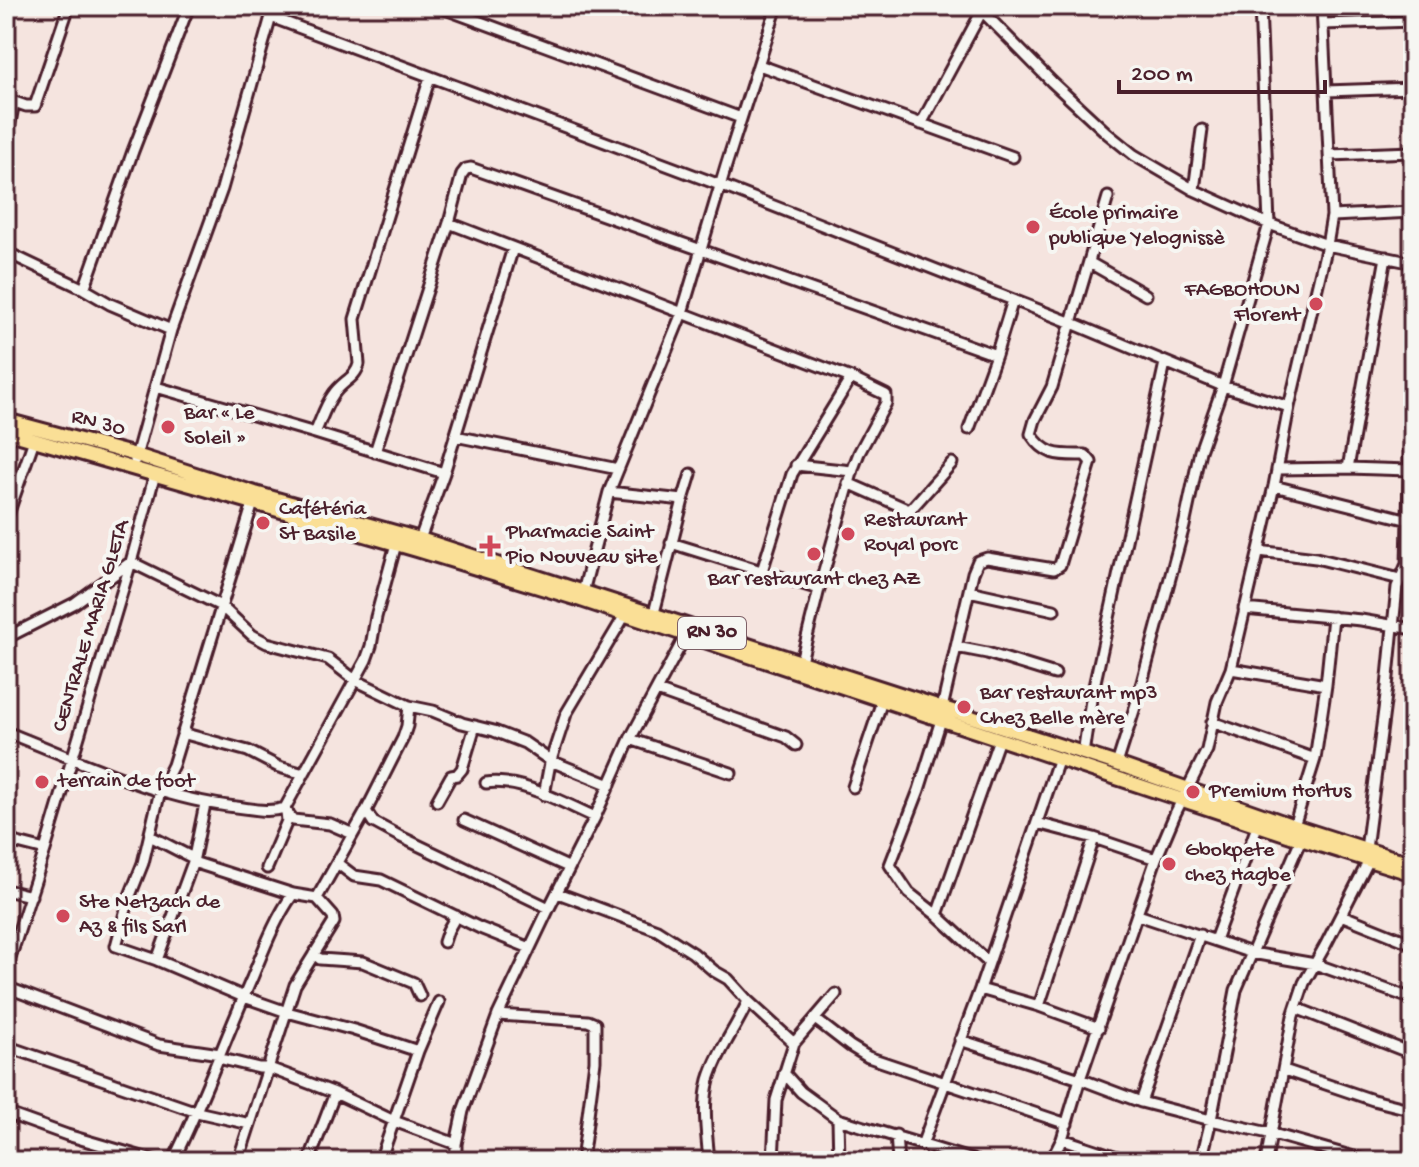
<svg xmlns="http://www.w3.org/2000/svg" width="1419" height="1167" font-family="'Gochi Hand',sans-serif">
<rect width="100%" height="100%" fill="#f5e4df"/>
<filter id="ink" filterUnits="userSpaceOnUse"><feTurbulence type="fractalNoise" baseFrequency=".0125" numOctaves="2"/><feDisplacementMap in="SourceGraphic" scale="16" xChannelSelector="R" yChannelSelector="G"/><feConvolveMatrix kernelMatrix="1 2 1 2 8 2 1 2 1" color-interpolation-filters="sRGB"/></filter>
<g filter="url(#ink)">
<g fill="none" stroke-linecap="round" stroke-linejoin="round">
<g stroke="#4a1f2b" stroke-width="15">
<path id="minor" d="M 437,6 L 741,118
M 977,6 L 1052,82 L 1108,134 L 1134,155 L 1194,190 L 1269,224 L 1327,245 L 1413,263
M 271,17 L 720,185 L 1072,323 L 1223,386 L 1289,407
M 1323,24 L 1413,21
M 759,65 L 1013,157
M 1326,91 L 1413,88
M 6,99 L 26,106 L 35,106 L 69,6
M 921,124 L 982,11
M 6,143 L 14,102
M 1329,155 L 1413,152
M 1194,190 L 1202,130
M 1332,216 L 1413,212
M 449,223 L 851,378 L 886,395 L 886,403 L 859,453 L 854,466 L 819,589 L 801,661
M 6,252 L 84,289 L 110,304 L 171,330
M 1090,263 L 1146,295
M 84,289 L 133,151 L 189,6
M 156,387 L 315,433 L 444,473
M 969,429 L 996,355 L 1013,300
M 315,433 C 321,420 325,406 333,395 C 341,382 356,378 359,364 L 355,319 L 430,77
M 455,436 L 618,469
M 375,452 L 449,223 L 462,174 L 466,169 L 471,168 L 996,355
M 135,460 L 171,330 L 222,189 L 274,6
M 796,465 L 852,471
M 1348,468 L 1386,257
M 1277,469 L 1348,468 L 1409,470
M 848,483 L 907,509 L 911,509 L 952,463
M 1274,486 L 1409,520
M 609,492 L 683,500 L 654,613
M 683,500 L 691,474
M 253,503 L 173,765 L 160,791 L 143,863 L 129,898 L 116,946 L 157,960 L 244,997 L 287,1012 L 354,1030 L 418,1051
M 6,520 L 34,440
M 420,539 L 444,473 L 513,248
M 671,543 L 819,589
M 1259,551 L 1316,558 L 1400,579
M 762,571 L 792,474 L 851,378
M 969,591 L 1054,610
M 583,592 L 609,492 L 682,313 L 726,166 L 777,6
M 1244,609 L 1361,620 L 1413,629
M 6,638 L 75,603 L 131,562 L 221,606 L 252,635 L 267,643 L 328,659 L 355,680 L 409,706 L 433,711 L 462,723 L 494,731 L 525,743 L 551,761 L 610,785
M 956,647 L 987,653 L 1055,674
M 1231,669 L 1326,685
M 657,691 L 786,737 L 796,745
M 942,708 L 973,573 L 978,561 L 987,558 L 1054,569 L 1060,565 L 1091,462 L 1085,455 C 1060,455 1046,457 1031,434 L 1035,420 L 1052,387 L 1108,197
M 941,720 L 919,790 L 890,865 L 909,893 L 937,915 L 989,963
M 1212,722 L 1315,759
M 6,732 C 81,761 155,798 236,807 C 253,809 268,813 285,808 L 366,660 L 371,646 L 376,617 L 396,544
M 182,733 L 248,751 L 279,767 L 304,774
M 630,739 L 731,773
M 1083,754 L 1091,700 L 1165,363
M 1117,764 L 1137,701 L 1184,526 L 1200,451 L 1223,386 L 1269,224 L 1260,6
M 486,783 C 521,778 563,803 595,817
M 853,787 L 882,701
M 544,795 L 550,763 L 566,714 L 625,615
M 437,801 L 451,776 L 457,775 L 462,769 L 475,726
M 366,811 L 373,822 L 399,836 L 549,908
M 288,813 L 293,820 L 330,824 L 353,834
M 464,820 L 568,867
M 1037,823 L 1094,838 L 1156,859
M 1294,826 L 1315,759 L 1326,685 L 1333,617
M 150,836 L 193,858
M 6,840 L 45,850
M 1366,849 L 1387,687 L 1397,587 L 1407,564 L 1410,433 L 1413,417
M 193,862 L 293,894 L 317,898 L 333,916 L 334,922 L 295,985 L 238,1161
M 337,863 L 354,876 L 381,880 L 480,928 L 530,948
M 267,868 L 287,821 L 286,811
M 6,890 L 31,896
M 558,893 L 657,930 L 693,953 L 714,971 L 728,979 L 748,1001
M 317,898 L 366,811 L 403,738 L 407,726 L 409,706
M 937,915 L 999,739
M 1138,915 L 1252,953 L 1315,964 L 1413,999
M 1341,915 L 1413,944
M 1215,940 L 1258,824
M 444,942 L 448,930 L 456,916
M 314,954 L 320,959 L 363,962 L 414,983 L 420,996
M 157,960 L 193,862 L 205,804
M 6,971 L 45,850 L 131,562 L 155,474
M 6,987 L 159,1045 L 220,1054
M 980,989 L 1039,1006 L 1099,1028
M 1039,1006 L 1094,838
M 1296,1008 L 1413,1054
M 498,1015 L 588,1021 L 595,1024 L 595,1061 L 582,1161
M 815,1019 L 850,1046 L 868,1057 L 1067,1124
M 960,1040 L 1080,1079 L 1141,1102 L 1211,1120 L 1273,1134 L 1368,1161
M 6,1046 L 197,1112 L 250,1124
M 218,1058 L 259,1068 L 269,1068 L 335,1093 L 394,1121 L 456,1144
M 1284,1070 L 1373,1100 L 1413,1110
M 784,1073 L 801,1092 L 838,1119 L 976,1161
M 1141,1102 L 1200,935
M 6,1113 L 67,1135 L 156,1161
M 838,1119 L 839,1161
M 896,1135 L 898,1161
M 1062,1139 L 1129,1161
M 922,1145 L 980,989 L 1059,758
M 173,1161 C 203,1101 225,1039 252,978 C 264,949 275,919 293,894
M 309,1161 L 335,1093
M 380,1161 L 418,1051 L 439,1002
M 456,1161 L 456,1144 L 463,1111 L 498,1015 L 549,908 L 595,817 L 630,739 L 686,635
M 709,1161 C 707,1135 702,1106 709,1080 C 717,1052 737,1027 748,1001 L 794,1043
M 773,1161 L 776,1100 L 794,1043 L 836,994
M 1051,1161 L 1062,1139 L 1080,1079 L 1156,859 L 1175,814 L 1207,750 L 1217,702 L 1231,669 L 1274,486 L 1289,407 L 1327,245 L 1332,216 L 1322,6
M 1201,1161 L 1211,1120 L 1236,990 L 1301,839
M 1266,1161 L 1293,1016 L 1304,983 L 1325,946 L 1369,860"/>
</g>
<g stroke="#4a1f2b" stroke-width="18">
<path id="major" d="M 6,420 L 136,455 L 255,493 L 420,539 L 1117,764 L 1294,826 L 1413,864
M 6,432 L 417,550 L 581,600 L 1291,836 L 1413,874"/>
</g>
<use href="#minor" stroke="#f6f6f2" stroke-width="9"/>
<use href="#major" stroke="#fadf96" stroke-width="12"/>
</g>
</g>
<g fill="#d1495b" stroke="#f6f6f2" stroke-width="3">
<circle cx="1033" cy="227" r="8"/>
<circle cx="1316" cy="304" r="8"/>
<circle cx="168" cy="427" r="8"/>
<circle cx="263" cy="523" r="8"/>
<circle cx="848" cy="534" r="8"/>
<path d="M486 534h8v8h8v8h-8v8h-8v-8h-8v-8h8z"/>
<circle cx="814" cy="554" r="8"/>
<circle cx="964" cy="707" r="8"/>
<circle cx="42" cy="782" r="8"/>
<circle cx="1193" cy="792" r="8"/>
<circle cx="1169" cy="864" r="8"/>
<circle cx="63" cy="916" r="8"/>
</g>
<g text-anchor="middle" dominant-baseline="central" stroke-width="8" stroke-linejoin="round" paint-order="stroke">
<rect fill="#f6f6f2" stroke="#7e6067" stroke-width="2" x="678" y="617" width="68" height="32" rx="6"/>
<g font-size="20" font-weight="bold" fill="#4a1f2b">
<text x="712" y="633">RN 30</text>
</g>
<g font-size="22" fill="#4a1f2b" stroke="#f6f6f2" text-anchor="start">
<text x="1049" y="214">École primaire<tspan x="1049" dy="25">publique Yelognissè</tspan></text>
<text x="1300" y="291" text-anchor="end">FAGBOHOUN<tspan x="1300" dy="25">Florent</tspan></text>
<text x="184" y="414">Bar « Le<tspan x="184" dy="25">Soleil »</tspan></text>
<text x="279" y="510">Cafétéria<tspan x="279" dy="25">St Basile</tspan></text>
<text x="864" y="521">Restaurant<tspan x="864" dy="25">Royal porc</tspan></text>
<text x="506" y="533">Pharmacie Saint<tspan x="506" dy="25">Pio Nouveau site</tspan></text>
<text x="814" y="580" text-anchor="middle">Bar restaurant chez AZ</text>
<text x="980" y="694">Bar restaurant mp3<tspan x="980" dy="25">Chez Belle mère</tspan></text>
<text x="58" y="782">terrain de foot</text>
<text x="1209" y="792">Premium Hortus</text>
<text x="1185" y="851">Gbokpete<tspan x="1185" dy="25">chez Hagbe</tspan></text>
<text x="79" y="903">Ste Netzach de<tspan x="79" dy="25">Az &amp; fils Sarl</tspan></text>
</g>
<g font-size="22" fill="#4a1f2b" stroke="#f6f6f2">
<text transform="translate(98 424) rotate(15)">RN 30</text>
<text transform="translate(92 626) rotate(-73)">CENTRALE MARIA GLETA</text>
</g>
</g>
<rect width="1419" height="1167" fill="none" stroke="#f6f6f2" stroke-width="32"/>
<rect x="16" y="16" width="1387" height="1135" fill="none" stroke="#4a1f2b" stroke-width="3" filter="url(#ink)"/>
<path d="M1119 80v12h206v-12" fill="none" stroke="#4a1f2b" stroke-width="4"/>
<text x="1131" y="80" font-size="24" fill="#4a1f2b" stroke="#f6f6f2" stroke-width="6" paint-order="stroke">200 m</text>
</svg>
